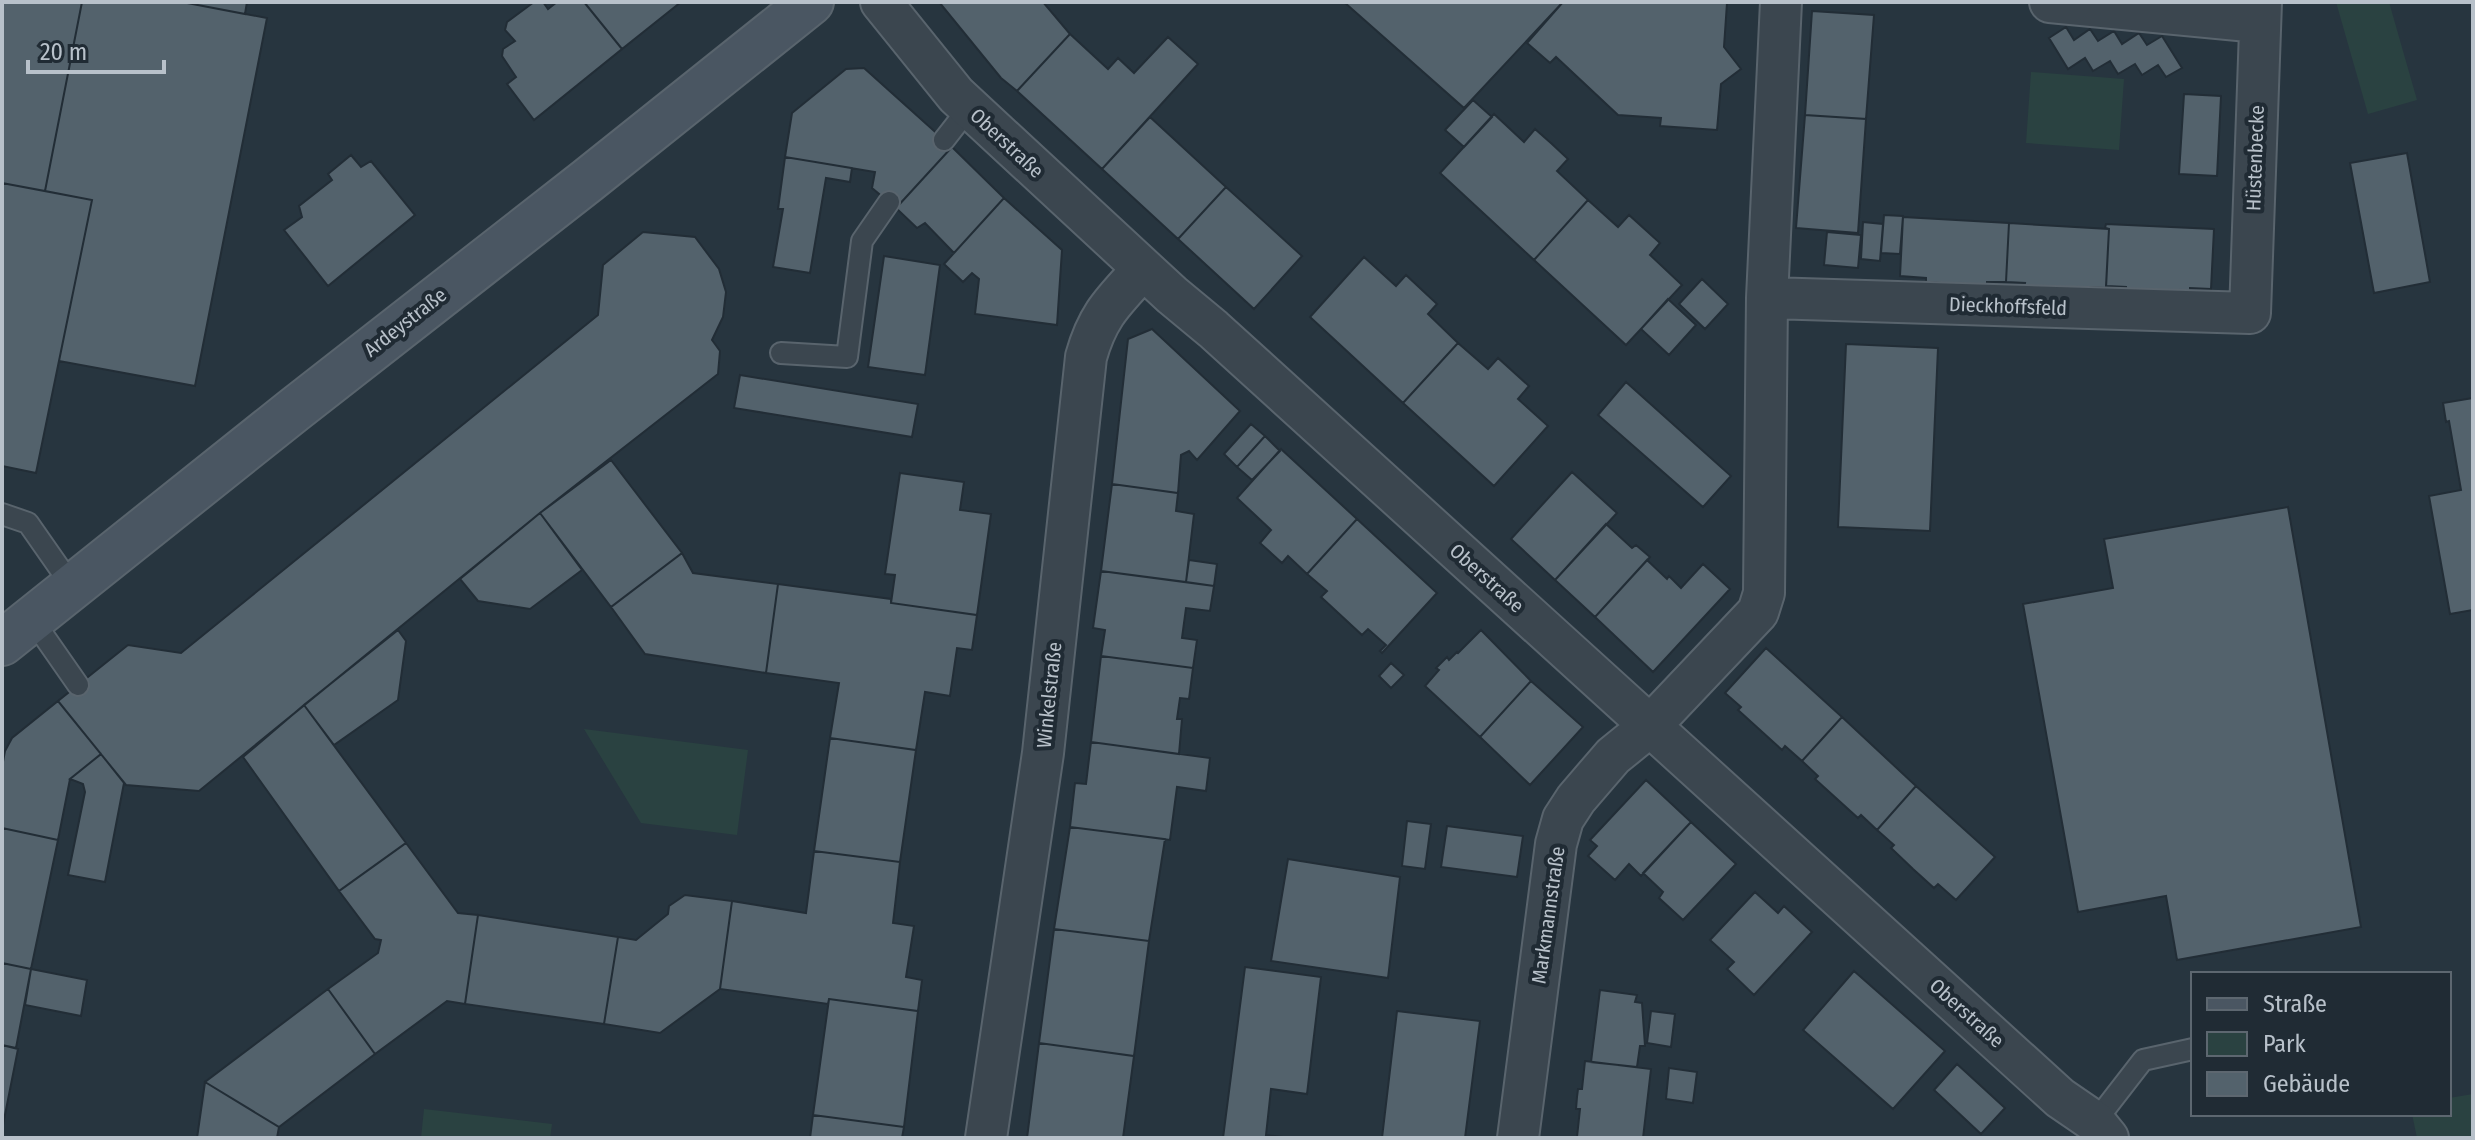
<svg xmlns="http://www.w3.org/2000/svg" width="2475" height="1140" font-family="'Fira Sans Condensed',sans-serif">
<rect width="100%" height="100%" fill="#27353f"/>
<path fill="#2a4241" d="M 2336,2 L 2389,2 L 2417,100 L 2368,114 Z
M 2031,72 L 2124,79 L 2119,150 L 2026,143 Z
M 584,729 L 748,750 L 737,835 L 641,823 Z
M 2473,1094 L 2473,1138 L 2417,1138 L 2412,1114 L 2449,1114 L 2449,1098 Z
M 424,1109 L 552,1124 L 550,1138 L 421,1138 Z"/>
<path fill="#53626c" stroke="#222d36" stroke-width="2" d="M 2,2 L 82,2 L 45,191 L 2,183 Z
M 82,2 L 182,2 L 267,18 L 195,386 L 59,361 L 92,200 L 45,191 Z
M 182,2 L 247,2 L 245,14 Z
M 534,2 L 543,2 L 548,9 L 557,2 L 584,2 L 622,49 L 534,120 L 507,84 L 516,77 L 502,56 L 503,49 L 515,41 L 505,30 L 507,22 Z
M 584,2 L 681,2 L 622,49 Z
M 939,2 L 1043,2 L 1070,34 L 1017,91 L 1001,78 Z
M 1344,2 L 1563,2 L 1464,108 Z
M 1563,2 L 1727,3 L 1724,47 L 1741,69 L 1721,84 L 1717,130 L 1660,126 L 1661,118 L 1618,115 L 1556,57 L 1550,63 L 1527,43 Z
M 1812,11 L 1874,15 L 1866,119 L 1805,115 Z
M 2066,27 L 2074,40 L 2090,29 L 2098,41 L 2114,31 L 2122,44 L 2139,33 L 2147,45 L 2162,36 L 2182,68 L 2166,77 L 2158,65 L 2142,75 L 2135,64 L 2118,74 L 2110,61 L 2093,71 L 2085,58 L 2068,69 L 2049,38 Z
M 1070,34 L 1108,69 L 1118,58 L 1134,73 L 1168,37 L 1198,64 L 1102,169 L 1017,91 Z
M 864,68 L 952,147 L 896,208 L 872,188 L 875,172 L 785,157 L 792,113 L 846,69 Z
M 2184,94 L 2221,96 L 2217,176 L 2179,174 Z
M 1473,100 L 1492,117 L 1464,147 L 1445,130 Z
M 1494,114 L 1524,142 L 1535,129 L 1552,144 L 1568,159 L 1557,171 L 1588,200 L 1534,260 L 1440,173 Z
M 1805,115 L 1866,119 L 1858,233 L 1796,228 Z
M 1150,117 L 1226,187 L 1178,239 L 1102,169 Z
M 952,147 L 1004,198 L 954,253 L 925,223 L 917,228 L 896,208 Z
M 2407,153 L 2430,282 L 2374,293 L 2350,163 Z
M 351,155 L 361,167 L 371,161 L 415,215 L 328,286 L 284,230 L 302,217 L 299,206 L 332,180 L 328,174 Z
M 785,157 L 852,168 L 850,182 L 826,178 L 810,273 L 773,267 L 783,209 L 778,209 Z
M 2,183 L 92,200 L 36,473 L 2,466 Z
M 1226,187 L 1302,256 L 1254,309 L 1178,239 Z
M 1004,198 L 1062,250 L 1057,325 L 975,314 L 979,279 L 972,273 L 963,282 L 944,264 Z
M 1588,200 L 1618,227 L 1629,215 L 1660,243 L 1650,255 L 1682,285 L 1626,345 L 1534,260 Z
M 1884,215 L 1903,216 L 1900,254 L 1881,253 Z
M 1903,217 L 2009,223 L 2006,282 L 1987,282 L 1987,285 L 1956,284 L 1926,282 L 1926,278 L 1900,276 Z
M 1863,222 L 1883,224 L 1880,261 L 1861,259 Z
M 2009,223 L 2109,229 L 2106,288 L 2086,287 L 2085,291 L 2024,288 L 2025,283 L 2006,282 Z
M 2106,224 L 2214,229 L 2211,289 L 2190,288 L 2190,293 L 2126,289 L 2126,287 L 2106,286 L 2109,229 L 2105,228 Z
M 643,232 L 695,237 L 719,269 L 726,292 L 723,317 L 712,340 L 720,351 L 718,374 L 540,513 L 199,791 L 126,785 L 58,701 L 128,645 L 181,653 L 598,315 L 603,265 Z
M 1827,232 L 1861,235 L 1858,268 L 1824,265 Z
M 884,256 L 940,265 L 925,375 L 868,367 Z
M 1364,257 L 1396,286 L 1406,275 L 1437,304 L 1428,314 L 1458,343 L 1403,403 L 1310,317 Z
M 1702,279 L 1728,304 L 1705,329 L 1679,304 Z
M 1668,299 L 1696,325 L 1669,355 L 1641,329 Z
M 1152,329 L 1240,411 L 1197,460 L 1189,451 L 1181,455 L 1178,493 L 1112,484 L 1128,339 Z
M 1458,343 L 1488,369 L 1498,358 L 1529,386 L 1518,399 L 1548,426 L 1494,486 L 1403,403 Z
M 1846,344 L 1938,348 L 1930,531 L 1838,527 Z
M 740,375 L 918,404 L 912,437 L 734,408 Z
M 1626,382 L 1731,476 L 1703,507 L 1598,415 Z
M 2473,398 L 2473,610 L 2450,614 L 2429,496 L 2461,490 L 2449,421 L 2446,422 L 2443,403 Z
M 1251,424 L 1265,436 L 1237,467 L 1224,454 Z
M 1265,436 L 1280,451 L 1252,480 L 1237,467 Z
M 1281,449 L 1357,519 L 1307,574 L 1288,556 L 1282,563 L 1260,543 L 1271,530 L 1237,498 Z
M 611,460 L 682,553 L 611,607 L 540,513 Z
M 1572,472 L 1617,513 L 1555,580 L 1511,539 Z
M 900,473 L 964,482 L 960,510 L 991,514 L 977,615 L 891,603 L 895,575 L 885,574 Z
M 1112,484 L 1178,493 L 1176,511 L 1194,514 L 1186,582 L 1101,571 Z
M 2288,507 L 2361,927 L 2177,960 L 2166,896 L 2078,912 L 2023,604 L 2113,588 L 2104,539 Z
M 540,513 L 582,570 L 530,609 L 478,601 L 460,579 Z
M 1357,519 L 1437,593 L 1382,653 L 1380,651 L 1386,645 L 1368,629 L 1362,635 L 1321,597 L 1327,591 L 1307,574 Z
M 1606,524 L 1632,548 L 1636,545 L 1650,557 L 1595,617 L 1555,580 Z
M 682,553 L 693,573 L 778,584 L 766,673 L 645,654 L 611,607 Z
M 1189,560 L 1217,564 L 1214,586 L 1186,582 Z
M 1647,560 L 1667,579 L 1669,576 L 1681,588 L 1703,564 L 1730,589 L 1653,672 L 1595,617 Z
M 1101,571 L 1214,586 L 1210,611 L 1186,608 L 1182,638 L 1197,640 L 1193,668 L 1101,656 L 1105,630 L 1093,628 Z
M 778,584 L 891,599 L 891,603 L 977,615 L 972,650 L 957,648 L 950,696 L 925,692 L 916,750 L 830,738 L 839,683 L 766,673 Z
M 398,630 L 406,641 L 398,700 L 334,745 L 304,705 Z
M 1481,630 L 1531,681 L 1480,737 L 1425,686 L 1439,670 L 1436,668 L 1447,657 L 1449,660 L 1457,652 L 1458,653 Z
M 1766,648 L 1842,717 L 1802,761 L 1785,746 L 1782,750 L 1738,710 L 1741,707 L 1725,693 Z
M 1101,656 L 1193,668 L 1189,699 L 1180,698 L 1177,719 L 1182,719 L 1179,754 L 1091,742 Z
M 1391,663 L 1404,675 L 1391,688 L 1379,676 Z
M 1531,681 L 1583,727 L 1530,785 L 1480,737 Z
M 58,701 L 101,754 L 70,779 L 58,840 L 2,828 L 2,767 L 5,751 L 12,738 Z
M 304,705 L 406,843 L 339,891 L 243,757 Z
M 1842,717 L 1916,786 L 1877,830 L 1861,815 L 1858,818 L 1815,779 L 1818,776 L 1802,761 Z
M 830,738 L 916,750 L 900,862 L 814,851 Z
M 1091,742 L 1210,758 L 1206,791 L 1177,787 L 1170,840 L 1070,827 L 1075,783 L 1086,784 Z
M 101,754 L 124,783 L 105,882 L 68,875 L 85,792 L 83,784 L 70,779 Z
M 1646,780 L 1691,822 L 1641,876 L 1629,864 L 1615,880 L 1588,856 L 1597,846 L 1590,840 Z
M 1916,786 L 1995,857 L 1956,900 L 1938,884 L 1934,888 L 1913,869 L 1891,848 L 1894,845 L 1877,830 Z
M 1407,821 L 1431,824 L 1425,869 L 1402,866 Z
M 1691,822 L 1736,864 L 1683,920 L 1659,898 L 1663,892 L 1643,873 Z
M 1447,826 L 1523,836 L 1517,877 L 1441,867 Z
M 1070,827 L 1165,839 L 1149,941 L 1054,929 Z
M 2,828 L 58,840 L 31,969 L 2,963 Z
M 406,843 L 458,913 L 478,915 L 465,1004 L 447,1001 L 375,1054 L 328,989 L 378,953 L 381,940 L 375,939 L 339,891 Z
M 814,851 L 900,862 L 893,923 L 914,926 L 906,977 L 922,980 L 918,1011 L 829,999 L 828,1004 L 720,989 L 732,901 L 806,913 Z
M 1288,859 L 1400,877 L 1388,978 L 1271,961 Z
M 1755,892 L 1778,913 L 1784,906 L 1812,932 L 1754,995 L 1727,969 L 1734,962 L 1710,940 Z
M 685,895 L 732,901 L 720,989 L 660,1033 L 604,1024 L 618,937 L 636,940 L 668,914 L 669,906 Z
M 478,915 L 618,937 L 604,1024 L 465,1004 Z
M 1054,929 L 1149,941 L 1134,1056 L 1039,1043 Z
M 2,963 L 31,969 L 16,1048 L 2,1045 Z
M 1245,967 L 1321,977 L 1307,1094 L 1271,1089 L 1266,1135 L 1292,1138 L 1223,1138 Z
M 31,969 L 87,980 L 81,1016 L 25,1005 Z
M 1854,971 L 1945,1051 L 1893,1109 L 1803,1030 Z
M 328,989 L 375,1054 L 279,1127 L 205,1082 Z
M 1600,990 L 1637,995 L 1635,1002 L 1642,1003 L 1645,1046 L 1640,1046 L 1637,1067 L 1591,1062 Z
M 829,999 L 918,1011 L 904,1127 L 813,1115 Z
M 1397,1011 L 1480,1021 L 1465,1138 L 1382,1138 Z
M 1651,1011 L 1675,1014 L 1671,1047 L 1647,1043 Z
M 1039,1043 L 1134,1056 L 1123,1138 L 1027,1138 Z
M 2,1045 L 18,1049 L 2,1130 Z
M 1585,1061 L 1651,1069 L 1643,1138 L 1577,1137 L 1580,1109 L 1576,1109 L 1577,1097 L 1578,1089 L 1582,1089 Z
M 1957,1064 L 2005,1108 L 1981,1134 L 1934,1090 Z
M 1669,1068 L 1697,1072 L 1693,1103 L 1666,1099 Z
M 205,1082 L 279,1127 L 277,1138 L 197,1138 Z
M 813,1115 L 904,1127 L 902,1138 L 810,1138 Z"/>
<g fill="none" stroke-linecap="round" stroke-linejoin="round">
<g stroke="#59646d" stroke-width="24">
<path id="lane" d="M 944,140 L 969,108
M 781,353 L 847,357 L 862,241 L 889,202
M 2,514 L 28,523 L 72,586
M 32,619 L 78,685
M 2095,1122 L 2143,1060 L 2193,1049"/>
</g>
<g stroke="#59646d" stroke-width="44">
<path id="street" d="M 881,2 L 956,95 L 1172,295 L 1213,329 L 2060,1098 L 2095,1122 L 2108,1138
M 2050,2 L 2259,22
M 1767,298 L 2250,313 L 2261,2
M 986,1138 L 1043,753 L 1086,357 C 1098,314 1114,301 1143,269
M 1518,1138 L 1556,844 L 1563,819 L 1576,799 L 1613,756 L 1650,726 L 1758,612 L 1764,593 L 1767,298 L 1781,2"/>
</g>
<g stroke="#59646d" stroke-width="48">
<path id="secondary" d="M 2,643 L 294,410 L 587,181 L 811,2"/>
</g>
<use href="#lane" stroke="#3b464f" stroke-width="20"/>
<use href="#street" stroke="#3b464f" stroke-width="40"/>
<use href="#secondary" stroke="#4a5662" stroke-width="44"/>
</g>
<g text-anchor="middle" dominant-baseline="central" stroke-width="8" stroke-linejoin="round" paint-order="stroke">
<g font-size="20" fill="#b8c1ca" stroke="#202b34">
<text transform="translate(1007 143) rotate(43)">Oberstraße</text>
<text transform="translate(2255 158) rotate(-88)">Hüstenbecke</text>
<text transform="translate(2008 306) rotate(2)">Dieckhoffsfeld</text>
<text transform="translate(405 322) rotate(-38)">Ardeystraße</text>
<text transform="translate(1487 578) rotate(42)">Oberstraße</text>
<text transform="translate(1049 695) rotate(-84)">Winkelstraße</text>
<text transform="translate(1548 915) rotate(-82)">Markmannstraße</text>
<text transform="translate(1967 1013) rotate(42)">Oberstraße</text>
</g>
</g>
<rect width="2475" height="1140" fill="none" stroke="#b8c1ca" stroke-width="8"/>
<rect x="2191" y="972" width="260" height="144" fill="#202b34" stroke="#5d6770" stroke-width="2"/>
<rect x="2207" y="998" width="40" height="12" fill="#4a5662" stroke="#5d6770" stroke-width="2"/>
<text x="2263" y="1012" font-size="24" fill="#b8c1ca">Straße</text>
<rect x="2207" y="1032" width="40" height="24" fill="#2a4241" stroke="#5d6770" stroke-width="2"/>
<text x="2263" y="1052" font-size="24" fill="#b8c1ca">Park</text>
<rect x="2207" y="1072" width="40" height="24" fill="#53626c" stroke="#5d6770" stroke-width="2"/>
<text x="2263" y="1092" font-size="24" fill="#b8c1ca">Gebäude</text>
<path d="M28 60v12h136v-12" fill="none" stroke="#b8c1ca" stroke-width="4"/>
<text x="40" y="60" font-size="24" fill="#b8c1ca" stroke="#202b34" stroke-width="6" paint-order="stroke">20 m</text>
</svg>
